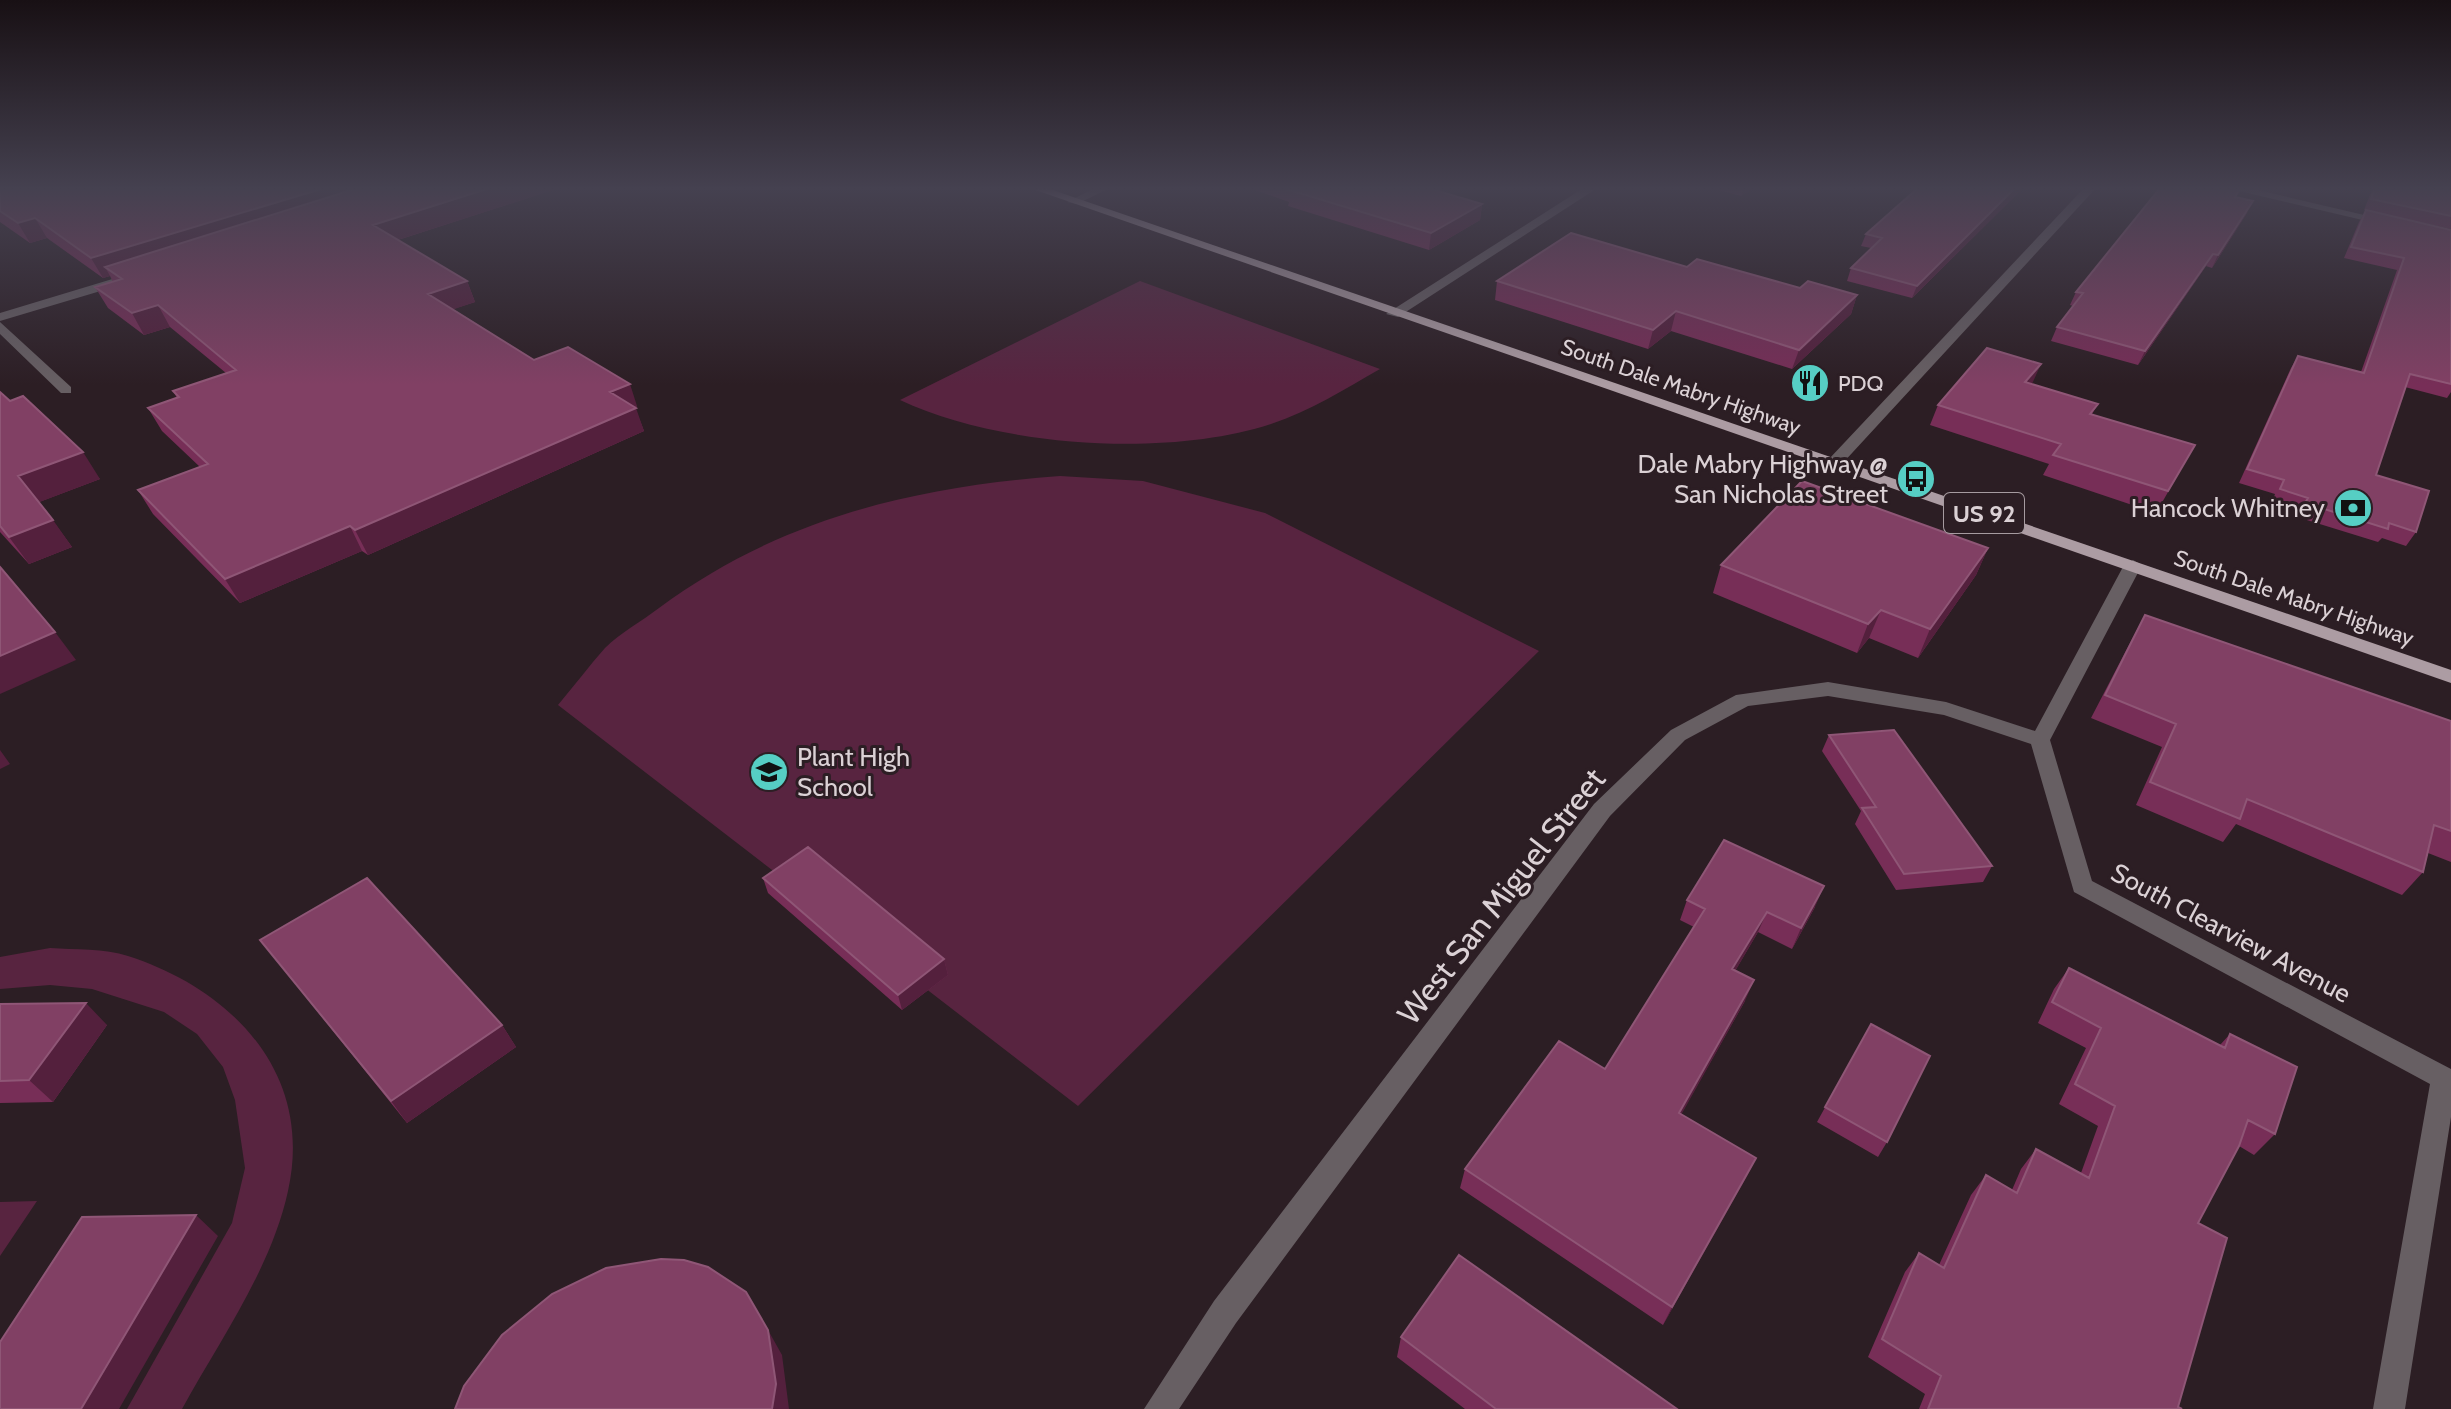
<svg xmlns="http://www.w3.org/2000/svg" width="2451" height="1409" font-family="Cabin,sans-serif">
<rect width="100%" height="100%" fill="#2c1e24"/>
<path fill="#582440" d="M 1140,281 L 1380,369 C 1345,389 1310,411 1271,424 C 1167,458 999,447 900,400 Z
M 1060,476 L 1143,481 L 1265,513 L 1539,651 L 1078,1106 L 558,705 C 574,686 589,666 605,648 C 620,633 642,621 659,608 C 779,519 913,487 1060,476 Z
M 50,948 C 74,950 105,948 128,956 C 233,990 314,1074 288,1191 C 271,1269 220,1340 182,1409 L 127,1409 L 232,1223 L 245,1168 L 235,1100 L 223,1067 L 197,1034 L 164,1012 L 92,989 L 50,985 L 0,989 L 0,957 Z
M 37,1201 L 0,1256 L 0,1202 Z"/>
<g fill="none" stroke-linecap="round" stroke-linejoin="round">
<path fill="#675f63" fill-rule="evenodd" d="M 1097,187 L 1112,187 L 1077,204 L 1067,202 Z
M 1585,187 L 1599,187 L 1398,317 L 1386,314 Z
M 2085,187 L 2097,187 L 1841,465 L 1829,465 L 1829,459 Z
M 2222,187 L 2245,187 L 2394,222 L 2388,226 Z
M 119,277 L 125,281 L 124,284 L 0,321 L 0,313 Z
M 0,322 L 71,387 L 71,393 L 61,393 L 0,334 Z
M 2133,560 L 2142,565 L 2050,740 L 2092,881 L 2451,1069 L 2451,1117 L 2405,1409 L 2373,1409 L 2430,1084 L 2074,892 L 2031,744 L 1944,715 L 1828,696 L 1748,706 L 1685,740 L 1610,816 L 1236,1323 L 1179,1409 L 1144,1409 L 1214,1301 L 1594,804 L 1671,730 L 1736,695 L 1828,682 L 1946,702 L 2035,731 L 2124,565 Z"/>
<path fill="#ac9ca3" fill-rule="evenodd" d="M 1027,187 L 1044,187 L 2451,670 L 2451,683 Z"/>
</g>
<path fill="#772e57" d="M 0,187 L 556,187 L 556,189 L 398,240 L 467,281 L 475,302 L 453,309 L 534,360 L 637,406 L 635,408 L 644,431 L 368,555 L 362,551 L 240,603 L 153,514 L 138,490 L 200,467 L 162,431 L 148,408 L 177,398 L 173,391 L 226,373 L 170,327 L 144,335 L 108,308 L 95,287 L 113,282 L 110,276 L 103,278 L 47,238 L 30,243 L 0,222 Z
M 1246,187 L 1425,187 L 1482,204 L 1480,220 L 1429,250 L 1288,206 L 1289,202 Z
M 1707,187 L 1754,187 L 1741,196 Z
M 1919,187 L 2024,187 L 1912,298 L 1847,281 L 1851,268 L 1871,248 L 1861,246 L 1866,234 Z
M 2373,187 L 2451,187 L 2451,229 L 2364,210 Z
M 2167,189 L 2236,197 L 2247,213 L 2212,268 L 2206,266 L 2138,365 L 2051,341 L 2057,327 L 2073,306 L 2070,305 L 2076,292 Z
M 2366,210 L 2451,230 L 2451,392 L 2447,398 L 2405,387 L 2376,475 L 2416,532 L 2406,546 L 2382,538 L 2378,542 L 2297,517 L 2300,511 L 2272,503 L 2275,494 L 2239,483 L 2291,368 L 2298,356 L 2361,372 L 2397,270 L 2344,258 L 2359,222 Z
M 1687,267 L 1800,288 L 1857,295 L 1851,314 L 1792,369 L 1671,331 L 1648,349 L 1495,300 L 1497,281 Z
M 2032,384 L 2098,404 L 2092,414 L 2183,466 L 2156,513 L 2043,475 L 2049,464 L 1930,425 L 1938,405 Z
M 0,392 L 100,479 L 39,502 L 72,547 L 29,564 L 0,532 Z
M 1988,548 L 1976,575 L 1918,658 L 1869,638 L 1857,653 L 1713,593 L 1721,565 Z
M 2145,615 L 2451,721 L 2451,862 L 2428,853 L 2423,872 L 2402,895 L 2236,824 L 2223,842 L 2136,805 L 2162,747 L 2091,718 L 2133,637 Z
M 1829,735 L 1992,866 L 1983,882 L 1896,890 L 1855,824 L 1861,811 L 1822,751 Z
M 763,878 L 944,959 L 948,975 L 902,1010 L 768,893 Z
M 1687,900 L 1815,907 L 1792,949 L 1758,932 L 1735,971 L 1745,1001 L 1681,1114 L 1756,1158 L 1663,1325 L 1460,1188 L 1465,1169 L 1605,1069 L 1694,927 L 1680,920 Z
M 260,940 L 502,1025 L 516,1047 L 407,1123 Z
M 2069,968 L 2220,1045 L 2230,1034 L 2275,1134 L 2254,1155 L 2239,1146 L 2198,1223 L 2178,1407 L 2182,1409 L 1919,1409 L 1925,1394 L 1868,1357 L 1905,1272 L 1919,1253 L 1939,1265 L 1971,1195 L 1986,1175 L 2012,1190 L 2021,1169 L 2036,1149 L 2081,1173 L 2098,1126 L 2059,1104 L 2086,1048 L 2038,1023 L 2054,989 Z
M 0,1004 L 107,1025 L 53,1102 L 0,1103 Z
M 1871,1024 L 1887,1142 L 1878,1157 L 1817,1122 Z
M 1401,1337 L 1677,1409 L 1465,1409 L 1397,1357 Z"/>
<path fill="#54203d" d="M 328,187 L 400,187 L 105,267 L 110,276 L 103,278 L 91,258 Z
M 493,187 L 556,187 L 556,189 L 382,245 L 373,225 Z
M 1744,187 L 1754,187 L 1741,196 Z
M 2016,187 L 2024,187 L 1912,298 L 1917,286 Z
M 2253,201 L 2247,213 L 2212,268 L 2218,255 Z
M 1482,204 L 1480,220 L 1429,250 L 1431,233 Z
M 35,218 L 47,238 L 30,243 L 18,223 Z
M 2213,254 L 2206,266 L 2138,365 L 2145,351 Z
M 467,281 L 475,302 L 437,315 L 428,294 Z
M 1857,295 L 1851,314 L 1792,369 L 1799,350 Z
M 158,305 L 170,327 L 144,335 L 132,313 Z
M 1676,311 L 1671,331 L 1648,349 L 1653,330 Z
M 2041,364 L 2032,384 L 2025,382 Z
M 630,384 L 637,406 L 618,415 L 610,392 Z
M 636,408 L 644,431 L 368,555 L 355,530 Z
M 83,452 L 100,479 L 37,503 L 18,476 Z
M 53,520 L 72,547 L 29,564 L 9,537 Z
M 350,526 L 362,551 L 240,603 L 225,579 Z
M 1988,548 L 1976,575 L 1918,658 L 1930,629 Z
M 1881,610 L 1869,638 L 1857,653 L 1868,624 Z
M 55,632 L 76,660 L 0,694 L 0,656 Z
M 0,750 L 10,764 L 0,769 Z
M 1824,886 L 1815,907 L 1792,949 L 1801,928 Z
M 1767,912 L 1758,932 L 1724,990 L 1732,969 Z
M 944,959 L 948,975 L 902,1010 L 898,995 Z
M 1754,980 L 1745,1001 L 1671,1133 L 1679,1113 Z
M 86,1003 L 107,1025 L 53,1102 L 29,1080 Z
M 502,1025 L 516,1047 L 407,1123 L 391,1101 Z
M 1756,1158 L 1746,1178 L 1663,1325 L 1672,1307 Z
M 196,1215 L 218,1236 L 119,1409 L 81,1409 Z
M 768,1330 L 782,1355 L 789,1409 L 772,1409 Z"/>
<path fill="#814064" stroke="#8f5676" stroke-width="2" d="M 0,187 L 328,187 L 91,258 L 35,218 L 18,223 L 0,211 Z
M 361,187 L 493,187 L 373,225 L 467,281 L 428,294 L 534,360 L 568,347 L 630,384 L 610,392 L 636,408 L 355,530 L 350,526 L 225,579 L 138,490 L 208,464 L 148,408 L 179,397 L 173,391 L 236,370 L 158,305 L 132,313 L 95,287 L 122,279 L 105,267 Z
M 1294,187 L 1425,187 L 1482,204 L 1431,233 L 1289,190 Z
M 1919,187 L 2016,187 L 1917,286 L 1851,268 L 1882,238 L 1866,234 Z
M 2168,187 L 2241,187 L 2235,197 L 2253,201 L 2218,255 L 2213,254 L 2145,351 L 2057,327 L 2083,293 L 2076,292 L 2160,188 L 2167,189 Z
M 2375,187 L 2451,187 L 2451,216 L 2371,199 Z
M 2366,210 L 2451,230 L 2451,384 L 2410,374 L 2376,475 L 2429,491 L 2416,532 L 2389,523 L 2388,529 L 2305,503 L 2308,498 L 2280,489 L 2284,480 L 2247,469 L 2298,356 L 2364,373 L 2404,258 L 2351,247 Z
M 1571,233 L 1687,267 L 1697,259 L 1800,288 L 1808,281 L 1857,295 L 1799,350 L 1676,311 L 1653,330 L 1497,281 Z
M 1987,348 L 2041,364 L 2025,382 L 2098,404 L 2090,414 L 2195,445 L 2168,491 L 2053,455 L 2061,444 L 1938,405 Z
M 0,392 L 10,401 L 23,396 L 83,452 L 18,476 L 53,520 L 9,537 L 0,526 Z
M 1802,481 L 1988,548 L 1930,629 L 1881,610 L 1868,624 L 1721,565 Z
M 0,567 L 55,632 L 0,656 Z
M 2145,615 L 2451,721 L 2451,831 L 2434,825 L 2423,872 L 2247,799 L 2240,819 L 2150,782 L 2176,724 L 2105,695 Z
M 1894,730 L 1992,866 L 1904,874 L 1862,808 L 1876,807 L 1829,735 Z
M 1724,840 L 1824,886 L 1801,928 L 1767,912 L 1732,969 L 1754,980 L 1679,1113 L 1756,1158 L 1672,1307 L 1465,1169 L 1559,1041 L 1605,1069 L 1705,909 L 1687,900 Z
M 808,847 L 944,959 L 898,995 L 763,878 Z
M 367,878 L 502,1025 L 391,1101 L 260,940 Z
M 2069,968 L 2225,1048 L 2230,1034 L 2297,1067 L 2275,1134 L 2248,1120 L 2239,1146 L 2198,1223 L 2227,1238 L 2178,1407 L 2182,1409 L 1928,1409 L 1941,1376 L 1882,1339 L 1919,1253 L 1944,1268 L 1986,1175 L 2017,1193 L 2036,1149 L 2089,1178 L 2115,1106 L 2075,1084 L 2101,1028 L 2052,1002 Z
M 86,1003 L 29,1080 L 0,1081 L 0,1004 Z
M 1871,1024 L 1930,1056 L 1887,1142 L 1825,1107 Z
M 196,1215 L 81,1409 L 0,1409 L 0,1342 L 82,1217 Z
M 1459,1255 L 1677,1409 L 1496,1409 L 1401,1337 Z
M 661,1259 L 684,1260 L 708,1267 L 746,1292 L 768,1330 L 776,1384 L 772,1409 L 455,1409 L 464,1386 L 502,1335 L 552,1294 L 606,1268 Z"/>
<linearGradient id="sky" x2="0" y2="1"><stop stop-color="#181014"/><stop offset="0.49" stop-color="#454150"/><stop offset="1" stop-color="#454150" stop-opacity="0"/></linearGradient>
<rect width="2451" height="385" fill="url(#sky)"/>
<defs>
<g id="restaurant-disc" transform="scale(2)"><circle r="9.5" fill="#56cec4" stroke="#2c1e24"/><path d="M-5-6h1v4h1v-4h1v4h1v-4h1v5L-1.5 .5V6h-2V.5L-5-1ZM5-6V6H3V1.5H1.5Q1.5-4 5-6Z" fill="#111"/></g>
<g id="bus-disc" transform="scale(2)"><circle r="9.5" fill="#56cec4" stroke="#2c1e24"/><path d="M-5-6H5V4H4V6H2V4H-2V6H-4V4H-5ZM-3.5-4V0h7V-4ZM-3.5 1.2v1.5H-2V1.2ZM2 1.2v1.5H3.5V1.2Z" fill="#111"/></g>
<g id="bank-disc" transform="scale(2)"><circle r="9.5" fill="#56cec4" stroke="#2c1e24"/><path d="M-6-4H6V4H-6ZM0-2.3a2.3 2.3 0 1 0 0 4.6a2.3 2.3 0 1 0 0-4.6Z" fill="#111"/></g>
<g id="school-disc" transform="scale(2)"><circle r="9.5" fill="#56cec4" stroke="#2c1e24"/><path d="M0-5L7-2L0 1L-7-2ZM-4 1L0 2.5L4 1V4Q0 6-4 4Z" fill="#111"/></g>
</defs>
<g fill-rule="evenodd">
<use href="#restaurant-disc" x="1810" y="383"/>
<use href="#bus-disc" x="1916" y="479"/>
<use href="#bank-disc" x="2353" y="508"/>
<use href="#school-disc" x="769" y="772"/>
</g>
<g text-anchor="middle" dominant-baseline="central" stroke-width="6" stroke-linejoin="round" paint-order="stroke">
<g font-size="22" fill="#dbd1d5" stroke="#2c1e24" text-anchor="start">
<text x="1838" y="383">PDQ</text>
</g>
<g font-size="22" fill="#dbd1d5" stroke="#2c1e24">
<text transform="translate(1681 387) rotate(19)">South Dale Mabry Highway</text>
<text transform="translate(2294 598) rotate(19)">South Dale Mabry Highway</text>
</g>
<rect fill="#2c1e24" stroke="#a69ba0" stroke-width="2" x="1944" y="493" width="80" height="40" rx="6"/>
<g font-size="24" font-weight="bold" fill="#dbd1d5">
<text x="1984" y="513">US 92</text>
</g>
<g font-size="26" fill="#dbd1d5" stroke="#2c1e24" text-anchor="end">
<text x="1888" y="464">Dale Mabry Highway @<tspan x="1888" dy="30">San Nicholas Street</tspan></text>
<text x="2325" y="508">Hancock Whitney</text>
<text x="797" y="757" text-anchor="start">Plant High<tspan x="797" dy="30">School</tspan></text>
</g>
<g font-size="26" fill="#dbd1d5" stroke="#2c1e24">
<text transform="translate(2231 933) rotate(28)">South Clearview Avenue</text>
</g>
<g font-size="32" fill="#dbd1d5" stroke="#2c1e24">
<text transform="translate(1501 896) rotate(-52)">West San Miguel Street</text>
</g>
</g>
</svg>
